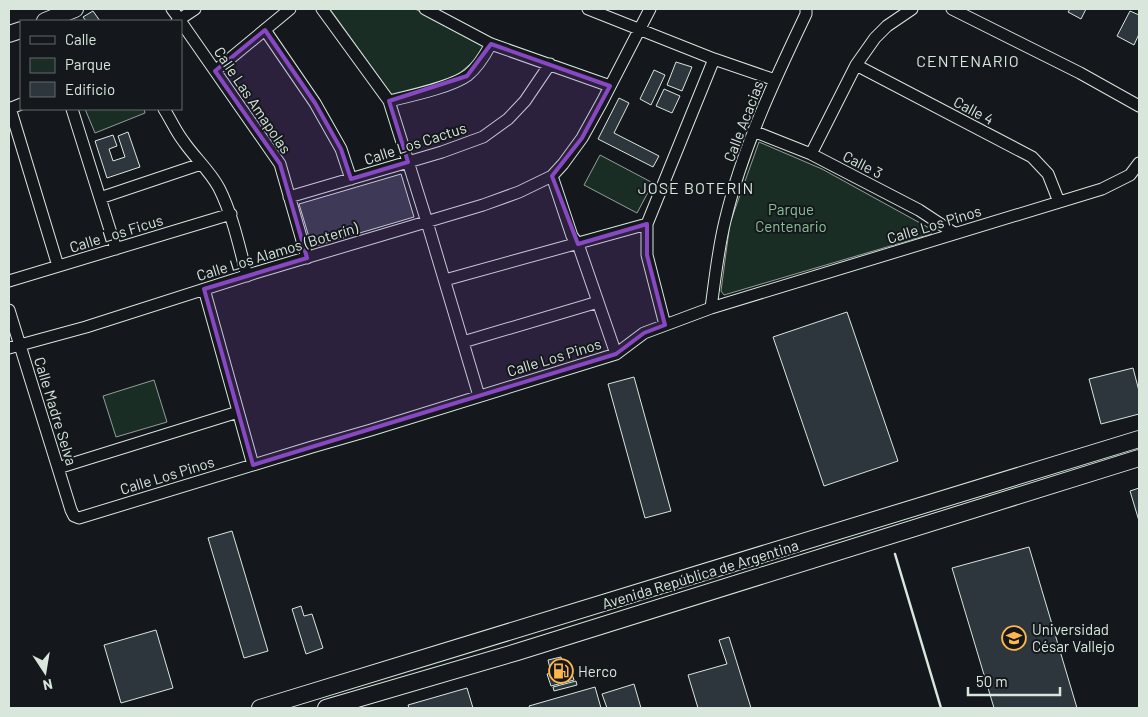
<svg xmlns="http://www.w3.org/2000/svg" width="1148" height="717" font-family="Barlow,sans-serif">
<rect width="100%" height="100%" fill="#14181c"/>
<path fill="#1a2d24" stroke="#939e99" d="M 330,9 L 415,9 L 484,45 L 475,60 L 455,77 L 423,88 L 392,95 Z
M 85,109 L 144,109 L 145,113 L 95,133 Z
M 759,142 L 822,169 L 931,229 L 931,234 L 724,295 L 721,291 L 730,223 Z
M 600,155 L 653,183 L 637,213 L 584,185 Z
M 154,380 L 167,422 L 116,437 L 103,396 Z"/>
<path fill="#2c363c" stroke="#d8e6dc" d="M 1070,9 L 1086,9 L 1081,19 L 1068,12 Z
M 93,11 L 100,21 L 86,21 L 83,17 Z
M 1130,11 L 1139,15 L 1139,34 L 1134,45 L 1117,36 Z
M 676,62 L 692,67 L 682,91 L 667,85 Z
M 654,70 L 665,75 L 651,105 L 640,99 Z
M 664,89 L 680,96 L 672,113 L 656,106 Z
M 619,98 L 629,103 L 614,133 L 659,156 L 653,167 L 598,139 Z
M 128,132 L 140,167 L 107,178 L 95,141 L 113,135 L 117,146 L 109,149 L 113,161 L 125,157 L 118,136 Z
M 401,174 L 414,217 L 312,247 L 299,204 Z
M 847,312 L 898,461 L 824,486 L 773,337 Z
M 1133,368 L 1139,391 L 1139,414 L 1101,424 L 1089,379 Z
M 634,377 L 671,511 L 645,518 L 608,384 Z
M 1139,488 L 1139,521 L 1130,491 Z
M 232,531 L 268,651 L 244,658 L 208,538 Z
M 1029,547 L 1077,708 L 994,708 L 952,568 Z
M 301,606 L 304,616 L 312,614 L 323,648 L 306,654 L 292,609 Z
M 156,630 L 173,688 L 121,703 L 104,645 Z
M 729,637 L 751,708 L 698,708 L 688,675 L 727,664 L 719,640 Z
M 561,657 L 564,669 L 570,668 L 574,680 L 551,686 L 547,674 L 551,673 L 548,660 Z
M 576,681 L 577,685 L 554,691 L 553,687 Z
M 634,684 L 641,708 L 607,708 L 602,694 Z
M 595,687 L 601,708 L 530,708 L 529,706 Z
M 467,688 L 473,708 L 409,708 L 408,705 Z"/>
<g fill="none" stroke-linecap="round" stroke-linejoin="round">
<g stroke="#d8e6dc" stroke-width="13">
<path id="minor" d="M 172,9 L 181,21
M 322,9 L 389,101 L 427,222 L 479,396
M 425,9 L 491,44 L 610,86
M 588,9 L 714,59 L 775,80
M 952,9 L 1080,73 L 1139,106
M 177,21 L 195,9
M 181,22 L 280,164 L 307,258
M 265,30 L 315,103 L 341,149 L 351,179
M 856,65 L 1032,157 L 1048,174 L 1059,202
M 215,71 L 290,9
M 389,101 C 410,96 452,87 468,75 C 478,67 485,55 491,44
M 10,108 L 58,266
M 9,109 L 21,104
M 72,109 L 116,249
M 164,109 C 171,120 176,132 184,142 C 195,158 210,171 219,188 C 233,216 239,246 247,276
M 753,131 L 811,154 L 919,210 L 954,233
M 811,154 L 856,65 L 875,38 L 887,26 L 912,9
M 552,176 L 572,236 L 578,244 L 616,354
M 289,197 L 442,152 L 483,137 L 508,119 L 525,101 L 550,64
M 100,198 L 201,164
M 445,280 L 647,224
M 9,281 L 231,214
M 204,289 L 253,465
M 711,308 C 715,279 718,249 725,221 C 742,149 774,81 806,14 L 806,9
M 9,310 L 71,510 L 74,516 L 79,518 L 312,447 L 371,430 L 616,354 L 644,333 L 711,308 L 1102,189 L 1130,175 L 1139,163
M 665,325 L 647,255 L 647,224 L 714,59
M 463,342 L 598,302
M 9,348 L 86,327 L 258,272 L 483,205 L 519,192 L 552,176 L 563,164 L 582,138 L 602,102 L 650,9
M 58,468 L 238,412"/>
</g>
<g stroke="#d8e6dc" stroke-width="18">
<path id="secondary" d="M 45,21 L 75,9
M 9,34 L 21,30
M 260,708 L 1139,439
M 326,708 L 517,652 L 1139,458"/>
</g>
<use href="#minor" stroke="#14181c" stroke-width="11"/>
<use href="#secondary" stroke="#14181c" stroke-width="16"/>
<path stroke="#d8e6dc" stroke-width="2.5" d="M 895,554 L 941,708"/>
</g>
<path fill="#8948c3" fill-opacity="0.2" stroke="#8948c3" stroke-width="4" stroke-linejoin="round" d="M 265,30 L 315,103 L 341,149 L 351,179 L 408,162 L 389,101 L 467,76 L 491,44 L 610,86 L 582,138 L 552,176 L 578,244 L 647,224 L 647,255 L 665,325 L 644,333 L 616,354 L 253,465 L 204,289 L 307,258 L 280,164 L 215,71 Z"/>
<defs>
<g id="university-ring" transform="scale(1.25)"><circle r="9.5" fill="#14181c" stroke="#ffb74d" stroke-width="1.5"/><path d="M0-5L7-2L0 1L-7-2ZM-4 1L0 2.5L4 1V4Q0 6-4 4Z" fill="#ffb74d"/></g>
<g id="fuel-ring" transform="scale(1.25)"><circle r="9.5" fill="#14181c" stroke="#ffb74d" stroke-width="1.5"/><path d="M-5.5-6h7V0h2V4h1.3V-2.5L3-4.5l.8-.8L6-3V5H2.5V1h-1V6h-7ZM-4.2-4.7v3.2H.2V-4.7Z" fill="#ffb74d"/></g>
</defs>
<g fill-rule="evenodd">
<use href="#university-ring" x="1014" y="638"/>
<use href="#fuel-ring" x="561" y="671"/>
</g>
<g text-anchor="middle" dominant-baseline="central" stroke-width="4" stroke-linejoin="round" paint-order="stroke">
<g font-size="15" fill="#d8e6dc" stroke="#14181c">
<text transform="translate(253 100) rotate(56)">Calle Las Amapolas</text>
<text transform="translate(974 110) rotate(28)">Calle 4</text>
<text transform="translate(743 121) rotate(-69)">Calle Acacias</text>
<text transform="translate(415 143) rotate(-18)">Calle Los Cactus</text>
<text transform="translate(863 164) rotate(27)">Calle 3</text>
<text transform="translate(934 224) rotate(-17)">Calle Los Pinos</text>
<text transform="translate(116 233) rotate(-17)">Calle Los Ficus</text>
<text transform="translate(277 251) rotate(-17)">Calle Los Alamos (Boterín)</text>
<text transform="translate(554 357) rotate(-17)">Calle Los Pinos</text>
<text transform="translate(56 411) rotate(73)">Calle Madre Selva</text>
<text transform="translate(167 475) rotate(-17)">Calle Los Pinos</text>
<text transform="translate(700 574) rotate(-17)">Avenida República de Argentina</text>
</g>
<g font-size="15" fill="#8ac095" stroke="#14181c">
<text x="791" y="209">Parque<tspan x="791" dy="17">Centenario</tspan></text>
</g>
<g font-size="15" fill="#d8e6dc" stroke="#14181c" text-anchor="start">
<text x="1032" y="629">Universidad<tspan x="1032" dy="17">César Vallejo</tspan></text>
<text x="578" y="671">Herco</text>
</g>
<g font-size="16" letter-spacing="1" fill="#d8e6dc" stroke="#14181c">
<text x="968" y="60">CENTENARIO</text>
<text x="696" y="187">JOSE BOTERIN</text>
</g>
</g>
<rect width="1148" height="717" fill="none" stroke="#d8e6dc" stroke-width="20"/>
<rect x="20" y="20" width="162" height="90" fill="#14181c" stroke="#626a69"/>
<rect x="30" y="36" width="25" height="8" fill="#14181c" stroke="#626a69"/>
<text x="65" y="45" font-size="15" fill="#d8e6dc">Calle</text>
<rect x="30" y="58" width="25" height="15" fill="#1a2d24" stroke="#626a69"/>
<text x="65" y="70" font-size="15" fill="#d8e6dc">Parque</text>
<rect x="30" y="82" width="25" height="15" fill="#2c363c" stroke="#626a69"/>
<text x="65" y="95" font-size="15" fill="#d8e6dc">Edificio</text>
<g transform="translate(45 672) rotate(168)" stroke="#14181c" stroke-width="4" paint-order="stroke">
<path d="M0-4L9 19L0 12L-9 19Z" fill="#d8e6dc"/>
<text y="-8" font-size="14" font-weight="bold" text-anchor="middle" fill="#d8e6dc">N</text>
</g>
<path d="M968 687v8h92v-8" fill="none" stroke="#d8e6dc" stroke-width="2.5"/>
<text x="976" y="687" font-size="15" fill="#d8e6dc" stroke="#14181c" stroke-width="4" paint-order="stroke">50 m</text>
</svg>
